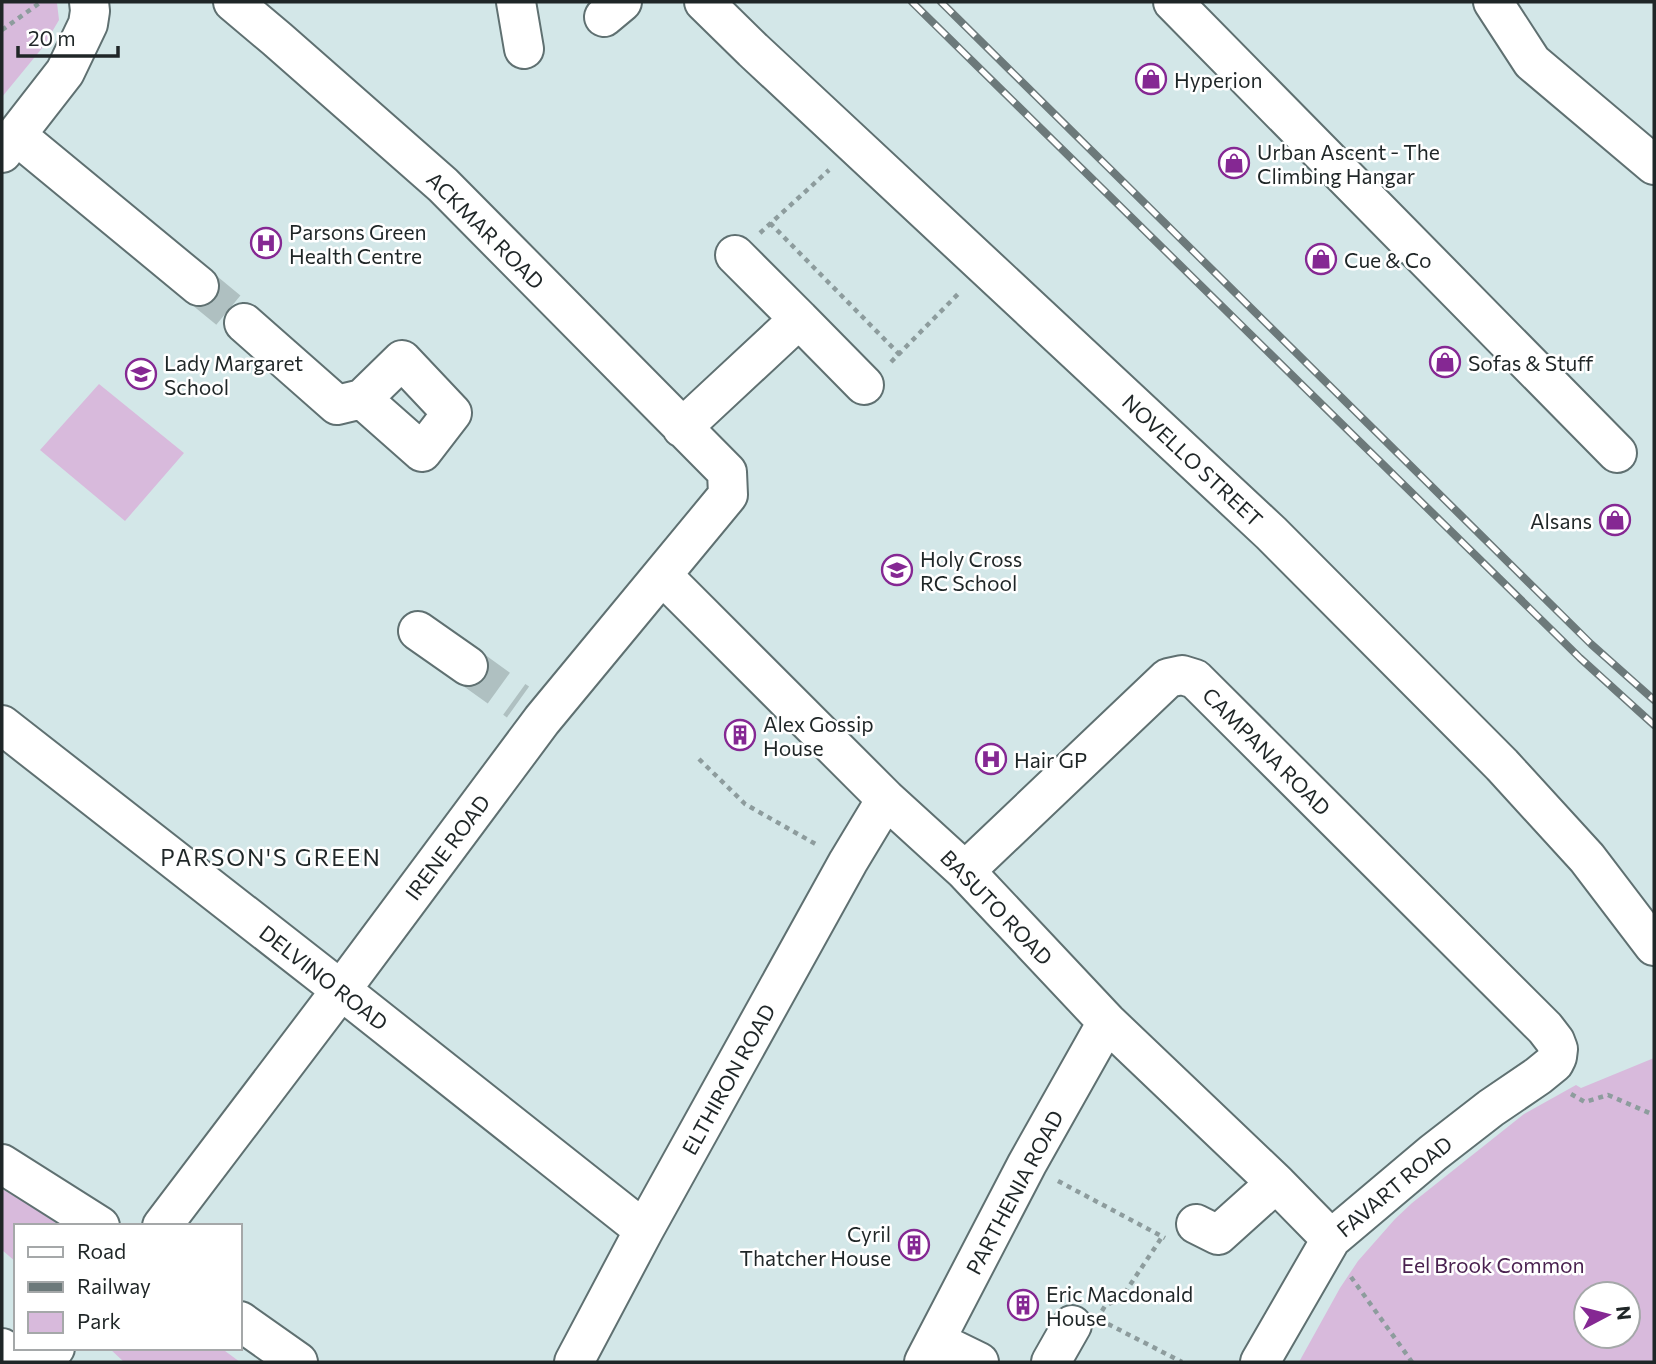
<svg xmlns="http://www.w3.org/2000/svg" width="1656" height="1364" font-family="Commissioner,sans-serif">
<rect width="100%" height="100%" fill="#d3e7e8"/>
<path fill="#d8badc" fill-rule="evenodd" d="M 2,2 L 55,2 L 57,3 L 59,20 L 43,47 L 2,97 Z
M 99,384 L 184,453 L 125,521 L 40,450 Z
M 1654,1058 L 1654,1362 L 1299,1362 L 1340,1288 L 1358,1261 L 1395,1219 L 1412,1203 L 1524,1114 L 1576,1085 L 1581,1088 ZM 1628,1294 L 1628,1336 L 1586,1336 L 1586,1294 Z
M 2,1189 L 37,1209 L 60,1226 L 16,1226 L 16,1262 L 2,1250 Z
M 109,1348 L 221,1348 L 240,1362 L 124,1362 Z"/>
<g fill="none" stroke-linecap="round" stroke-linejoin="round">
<path stroke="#afc0c1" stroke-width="38" stroke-dasharray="38 19" stroke-linecap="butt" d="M 199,286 L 244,323
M 468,666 L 518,702"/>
<g stroke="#5f7071" stroke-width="42">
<path id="minor" d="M 516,2 L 524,49
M 704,2 L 753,50 L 1271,533 L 1502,765 L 1587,858 L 1654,946
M 1173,2 L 1617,453
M 1493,2 L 1532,62 L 1654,165
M 604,17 L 622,2
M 16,135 L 199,286
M 2,153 L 65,72 L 88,24 L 90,11 L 89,2
M 799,319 L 864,385
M 244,323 L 337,405 L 362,399 L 402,360 L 452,413 L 422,452 L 362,399
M 682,428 L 799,319 L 735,255
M 662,575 L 886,799 L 965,871 L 1107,1022 L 1276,1183 L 1331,1239
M 418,631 L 468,666
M 2,725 L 341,990 L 644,1230
M 965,871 L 1168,678 L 1182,675 L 1195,679 L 1545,1028 L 1555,1041 L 1558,1049 L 1557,1057 L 1554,1063 L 1538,1076 L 1491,1108 L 1433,1153 L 1331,1239 L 1260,1362
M 2,1164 L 100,1226
M 1196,1224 L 1218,1235 L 1276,1183
M 162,1226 L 341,990 L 542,720 L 728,495 L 727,472 L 443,185 L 277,39 L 233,2
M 240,1321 L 298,1362
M 936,1341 L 979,1362
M 39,1362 L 55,1348
M 574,1362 L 644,1230 L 848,862 L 886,799
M 924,1362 L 1027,1164 L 1107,1022
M 1051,1362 L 1072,1325"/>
</g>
<g stroke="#5f7071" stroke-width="42">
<path id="major" d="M 2,1348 L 16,1362"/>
</g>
<path stroke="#8d9c9d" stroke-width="4.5" stroke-dasharray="5 5" stroke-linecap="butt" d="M 2,30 L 41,2
M 770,223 L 900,355
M 760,233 L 829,170
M 891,362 L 959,293
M 699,759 L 745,804 L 819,846
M 1571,1094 L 1585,1102 L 1608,1095 L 1654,1115
M 1058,1181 L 1165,1238
M 1351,1277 L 1412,1362
M 1102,1311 L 1105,1306 L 1122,1297 L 1162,1237
M 1108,1324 L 1182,1362"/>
<use href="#minor" stroke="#fff" stroke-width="38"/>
<use href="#major" stroke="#fff" stroke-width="38"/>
<g stroke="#6c797a" stroke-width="8">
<path id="rail" d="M 912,2 L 1580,658 L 1654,725
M 941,2 L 1591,644 L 1654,700"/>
</g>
<use href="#rail" stroke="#fff" stroke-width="5" stroke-dasharray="16" stroke-linecap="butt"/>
</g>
<defs>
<g id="shop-ring" transform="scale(1.575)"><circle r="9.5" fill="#fff" stroke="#852893" stroke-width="1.5"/><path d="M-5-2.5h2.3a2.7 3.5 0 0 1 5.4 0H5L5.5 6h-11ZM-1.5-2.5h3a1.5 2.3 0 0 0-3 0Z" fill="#852893"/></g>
<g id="hospital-ring" transform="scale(1.575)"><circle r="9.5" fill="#fff" stroke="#852893" stroke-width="1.5"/><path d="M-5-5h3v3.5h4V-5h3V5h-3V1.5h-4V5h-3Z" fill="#852893"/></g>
<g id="school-ring" transform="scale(1.575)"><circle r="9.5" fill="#fff" stroke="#852893" stroke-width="1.5"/><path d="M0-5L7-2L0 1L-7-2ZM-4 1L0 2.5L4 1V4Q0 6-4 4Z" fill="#852893"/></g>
<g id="building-ring" transform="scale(1.575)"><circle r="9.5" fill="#fff" stroke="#852893" stroke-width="1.5"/><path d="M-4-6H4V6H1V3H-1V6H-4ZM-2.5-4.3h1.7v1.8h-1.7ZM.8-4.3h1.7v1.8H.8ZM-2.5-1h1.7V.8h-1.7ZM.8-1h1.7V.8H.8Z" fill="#852893"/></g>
</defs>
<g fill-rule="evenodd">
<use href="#shop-ring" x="1151" y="79"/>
<use href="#shop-ring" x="1234" y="163"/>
<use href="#hospital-ring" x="266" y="243"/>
<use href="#shop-ring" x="1321" y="259"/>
<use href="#shop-ring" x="1445" y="362"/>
<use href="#school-ring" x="141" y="374"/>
<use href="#shop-ring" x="1615" y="520"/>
<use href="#school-ring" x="897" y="570"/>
<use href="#building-ring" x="740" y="735"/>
<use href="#hospital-ring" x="991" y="759"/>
<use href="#building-ring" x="914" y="1245"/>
<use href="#building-ring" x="1023" y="1305"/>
</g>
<g text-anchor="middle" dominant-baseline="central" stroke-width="5" stroke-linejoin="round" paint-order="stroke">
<g font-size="21" fill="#1f2627" stroke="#fff" text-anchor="start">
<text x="1174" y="79">Hyperion</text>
<text x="1257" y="151">Urban Ascent - The<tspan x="1257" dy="24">Climbing Hangar</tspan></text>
<text x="289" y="231">Parsons Green<tspan x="289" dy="24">Health Centre</tspan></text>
<text x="1344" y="259">Cue &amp; Co</text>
<text x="164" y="362">Lady Margaret<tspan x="164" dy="24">School</tspan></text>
<text x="1468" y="362">Sofas &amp; Stuff</text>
<text x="1592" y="520" text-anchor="end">Alsans</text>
<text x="920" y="558">Holy Cross<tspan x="920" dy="24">RC School</tspan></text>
<text x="763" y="723">Alex Gossip<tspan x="763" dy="24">House</tspan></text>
<text x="1014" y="759">Hair GP</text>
<text x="891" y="1233" text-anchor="end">Cyril<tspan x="891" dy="24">Thatcher House</tspan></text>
<text x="1046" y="1293">Eric Macdonald<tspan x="1046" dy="24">House</tspan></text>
</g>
<g font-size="21" fill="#1f2627" stroke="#fff">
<text transform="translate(486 230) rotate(45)">ACKMAR ROAD</text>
<text transform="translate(1193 460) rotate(43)">NOVELLO STREET</text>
<text transform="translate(1267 751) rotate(45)">CAMPANA ROAD</text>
<text transform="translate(447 847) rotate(-53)">IRENE ROAD</text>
<text transform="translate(997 907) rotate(46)">BASUTO ROAD</text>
<text transform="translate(324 977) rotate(38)">DELVINO ROAD</text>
<text transform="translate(728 1079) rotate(-61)">ELTHIRON ROAD</text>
<text transform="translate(1394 1186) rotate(-40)">FAVART ROAD</text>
<text transform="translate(1014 1192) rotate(-62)">PARTHENIA ROAD</text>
</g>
<g font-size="21" fill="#4a2150" stroke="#fff">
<text x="1493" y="1264">Eel Brook Common</text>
</g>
<g font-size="23" letter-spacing="2" fill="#1f2627" stroke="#fff">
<text x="271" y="857">PARSON'S GREEN</text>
</g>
</g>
<rect width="1656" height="1364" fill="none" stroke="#1f2627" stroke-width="7"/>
<rect x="14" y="1224" width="228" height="126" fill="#ffffff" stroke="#a5a8a9" stroke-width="2"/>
<rect x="28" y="1247" width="35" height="10" fill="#ffffff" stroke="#a5a8a9" stroke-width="2"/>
<text x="77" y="1259" font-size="21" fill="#1f2627">Road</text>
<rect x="28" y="1282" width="35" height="10" fill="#6c797a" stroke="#a5a8a9" stroke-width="2"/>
<text x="77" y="1294" font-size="21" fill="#1f2627">Railway</text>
<rect x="28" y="1312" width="35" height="21" fill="#d8badc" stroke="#a5a8a9" stroke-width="2"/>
<text x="77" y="1329" font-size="21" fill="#1f2627">Park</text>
<g transform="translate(1607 1315) rotate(83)"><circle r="33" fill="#ffffff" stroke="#a5a8a9" stroke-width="2"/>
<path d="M0-5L12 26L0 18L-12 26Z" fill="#852893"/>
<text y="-10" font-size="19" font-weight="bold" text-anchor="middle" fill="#1f2627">N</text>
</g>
<path d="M18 46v10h100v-10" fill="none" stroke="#1f2627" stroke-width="3.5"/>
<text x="28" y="46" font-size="21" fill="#1f2627" stroke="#ffffff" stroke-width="5" paint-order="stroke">20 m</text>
</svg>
